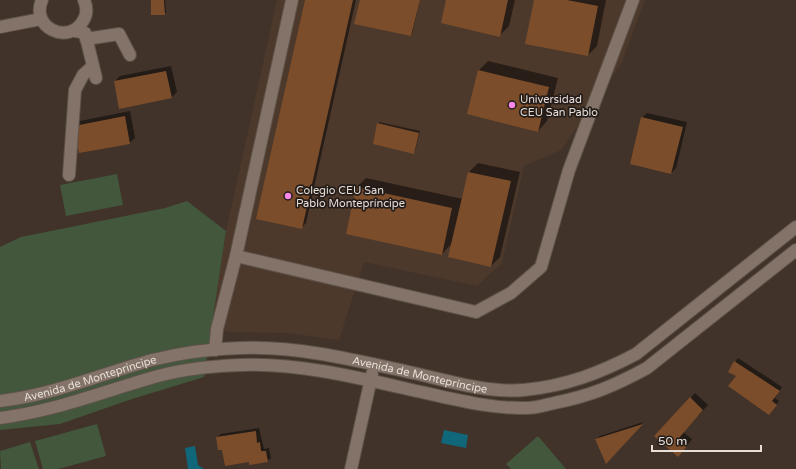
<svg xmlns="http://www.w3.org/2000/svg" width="796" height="469" font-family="'Varela Round',sans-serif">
<rect width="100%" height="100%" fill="#41332a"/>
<path fill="#4c392b" d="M 277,0 L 645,0 L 622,62 L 561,150 L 524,166 L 502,263 L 477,286 L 364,262 L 339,340 L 288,333 L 229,332 L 211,329 L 226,231 Z"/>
<path fill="#42573c" d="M 117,174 L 123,205 L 66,216 L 60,185 Z
M 187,201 L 226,231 L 204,377 L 129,400 L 60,424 L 0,430 L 0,247 L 21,237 L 165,208 Z
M 97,424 L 106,456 L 58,469 L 43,469 L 35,441 Z
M 538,436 L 566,469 L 511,469 L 506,464 Z
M 30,442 L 39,469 L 1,469 L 0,451 Z"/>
<path fill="#106779" d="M 444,430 L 468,435 L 466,448 L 441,443 Z
M 195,446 L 198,465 L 204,469 L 188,469 L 185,448 Z"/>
<path fill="#0007" d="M 152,0 L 165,0 L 166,12 L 165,14 Z
M 306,0 L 356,0 L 306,223 L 301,228 Z
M 361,0 L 420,0 L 412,34 L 411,35 Z
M 447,0 L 515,0 L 509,26 L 500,35 Z
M 535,0 L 606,0 L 597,46 L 588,55 Z
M 488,61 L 558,78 L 547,121 L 538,131 L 468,113 L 479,70 Z
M 171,66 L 177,92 L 172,97 L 115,81 L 120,76 Z
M 130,111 L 135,138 L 129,143 L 75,127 L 80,121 Z
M 647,113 L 687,122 L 676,168 L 671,173 L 642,118 Z
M 379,122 L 420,131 L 415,151 L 414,153 L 378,124 Z
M 478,163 L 520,172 L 500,257 L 491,266 L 452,243 L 442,254 L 357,187 L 366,178 L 463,199 L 469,172 Z
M 738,358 L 782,387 L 775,398 L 779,401 L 772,410 L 737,376 L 735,362 Z
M 695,393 L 708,405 L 683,432 L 692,439 L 683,451 L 655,436 Z
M 643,422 L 606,462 L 596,439 L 600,436 Z
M 259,428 L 264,449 L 269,448 L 271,458 L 267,461 L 249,461 L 223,449 L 217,437 L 221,434 Z"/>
<path fill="#7c4d2a" d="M 151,0 L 164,0 L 165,15 L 151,15 Z
M 305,0 L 353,0 L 302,229 L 256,219 Z
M 360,0 L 420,0 L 411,36 L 354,24 Z
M 446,0 L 508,0 L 500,37 L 441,23 Z
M 534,0 L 567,0 L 598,6 L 588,56 L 525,44 Z
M 478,70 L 549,87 L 538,132 L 467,114 Z
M 166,71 L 172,98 L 119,109 L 114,81 Z
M 125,116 L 130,144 L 79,153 L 74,126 Z
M 641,117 L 683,127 L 671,174 L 630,164 Z
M 377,123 L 419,133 L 414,154 L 373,144 Z
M 468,172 L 511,181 L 491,267 L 448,257 Z
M 356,187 L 452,208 L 442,255 L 346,234 Z
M 734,361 L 780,391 L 772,401 L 777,405 L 769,415 L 728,386 L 736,376 L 728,372 Z
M 690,397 L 703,410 L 679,438 L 688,445 L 678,457 L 654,436 Z
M 643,424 L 606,464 L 595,439 Z
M 256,431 L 257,443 L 260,442 L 261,451 L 266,451 L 268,462 L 249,465 L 249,462 L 225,466 L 222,450 L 218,450 L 216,437 Z"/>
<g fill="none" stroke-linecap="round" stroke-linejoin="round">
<g stroke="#5d5249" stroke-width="14">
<g id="minor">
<path d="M 42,0 C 30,27 68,46 83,21 C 87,15 87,7 84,0"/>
<path d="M 0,27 L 41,19"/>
<path d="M 75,31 L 85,33 L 96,78"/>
<path d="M 86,39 L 119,34 L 130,55"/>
<path d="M 69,175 L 75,90 L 83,75 L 93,66"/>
<path d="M 236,256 L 292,0"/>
<path d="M 215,350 L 217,329 L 236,256 L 476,312 L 511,293 L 541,267 L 569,170 L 633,0"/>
<path id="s1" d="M 0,401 C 53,395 101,374 152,360 C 180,353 211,349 240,348 C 301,346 358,361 418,374 C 452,382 489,393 524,390 C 566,386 600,373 636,354 L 796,227"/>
<path d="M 0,418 C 56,411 104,391 158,376 C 184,369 214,366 241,365 C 299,363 356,377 412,390 C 450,398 488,409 527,408 C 536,408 545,405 554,403 C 590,396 614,386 647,368 L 796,250"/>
<path d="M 351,469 L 372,374"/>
</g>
</g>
<use href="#minor" stroke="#837368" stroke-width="12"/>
</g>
<g fill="#f987e8" stroke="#231c18" stroke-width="1.5">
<circle cx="512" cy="105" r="4"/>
<circle cx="288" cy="196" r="4"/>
</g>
<g text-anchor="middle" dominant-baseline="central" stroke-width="3.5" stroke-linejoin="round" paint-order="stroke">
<g font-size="11" fill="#e7ded8" stroke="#231c18" text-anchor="start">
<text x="520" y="99">Universidad<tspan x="520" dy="13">CEU San Pablo</tspan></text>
<text x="296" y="190">Colegio CEU San<tspan x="296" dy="13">Pablo Montepríncipe</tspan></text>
</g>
<g font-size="11" fill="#e7ded8" stroke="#231c18">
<text stroke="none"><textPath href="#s1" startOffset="429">Avenida de Montepríncipe</textPath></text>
<text stroke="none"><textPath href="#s1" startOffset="93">Avenida de Montepríncipe</textPath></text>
</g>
</g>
<path d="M652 445v6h109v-6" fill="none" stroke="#e7ded8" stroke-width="2"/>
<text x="658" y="445" font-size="12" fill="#e7ded8" stroke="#231c18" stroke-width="3" paint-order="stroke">50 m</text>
</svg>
